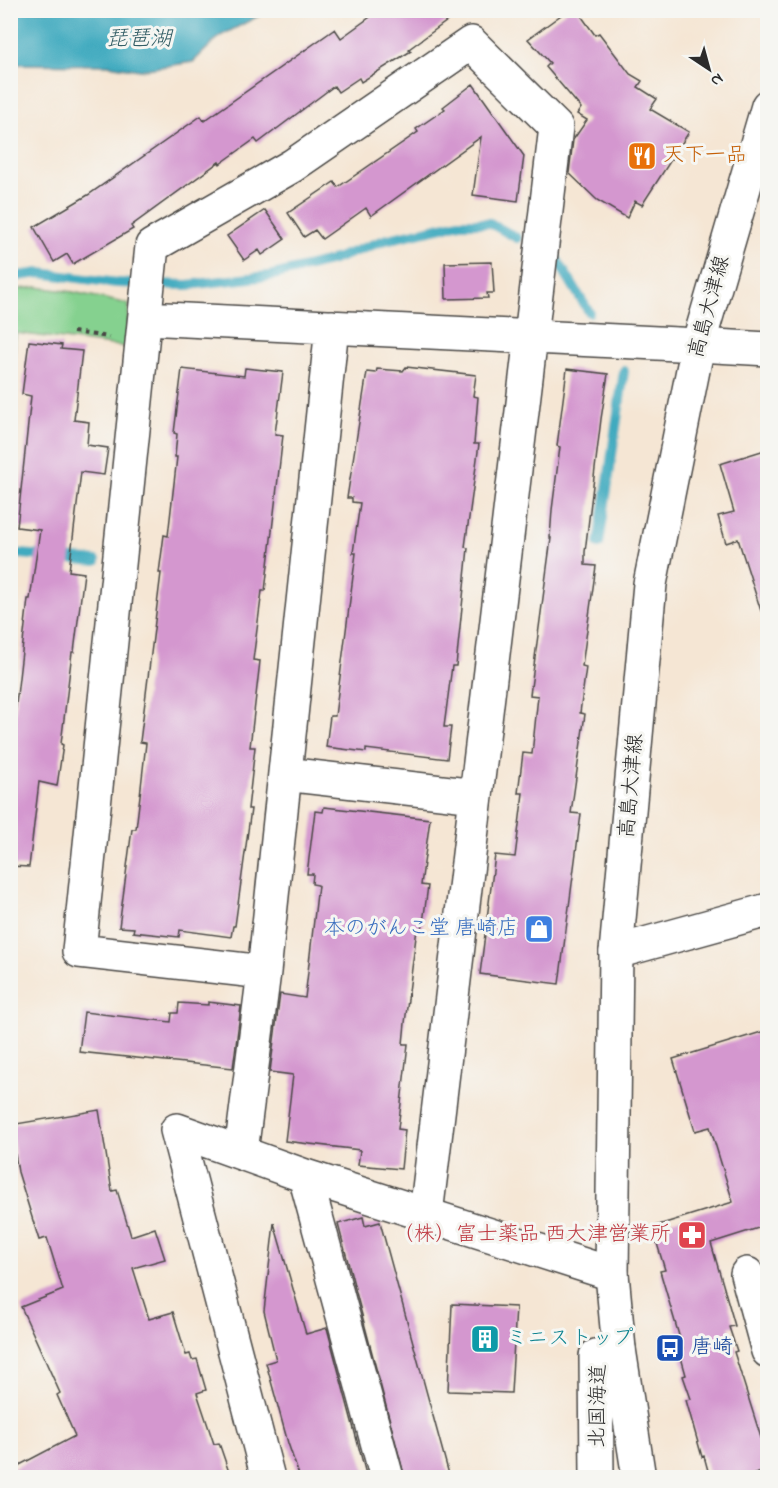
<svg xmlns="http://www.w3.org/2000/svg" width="778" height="1488" font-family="'Indie Flower','Klee One',sans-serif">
<rect width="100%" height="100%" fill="#f6f6f2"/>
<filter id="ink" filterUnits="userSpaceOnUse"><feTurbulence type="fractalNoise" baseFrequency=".0167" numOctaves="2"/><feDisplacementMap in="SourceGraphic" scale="12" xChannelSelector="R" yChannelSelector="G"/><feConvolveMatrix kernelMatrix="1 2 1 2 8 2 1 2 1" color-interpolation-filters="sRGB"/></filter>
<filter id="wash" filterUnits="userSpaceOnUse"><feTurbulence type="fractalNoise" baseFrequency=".008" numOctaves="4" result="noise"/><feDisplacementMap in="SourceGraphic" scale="24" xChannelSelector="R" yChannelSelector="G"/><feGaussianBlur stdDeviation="1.35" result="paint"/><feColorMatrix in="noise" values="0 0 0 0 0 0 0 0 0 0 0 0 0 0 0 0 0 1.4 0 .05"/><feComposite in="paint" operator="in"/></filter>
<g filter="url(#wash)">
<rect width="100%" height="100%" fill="#f5e6d4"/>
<path fill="#85d18f" stroke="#587e5d" stroke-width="1.5" d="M 37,287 L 73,292 L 129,304 L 127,347 L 16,333 L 11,388 L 11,290 Z"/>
<path fill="#3faabf" stroke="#356a75" stroke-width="1.5" d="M 10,11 L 11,10 L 268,11 L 220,36 L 193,62 L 140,70 L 108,65 L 11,64 Z"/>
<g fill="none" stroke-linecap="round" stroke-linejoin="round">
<path stroke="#3faabf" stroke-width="10" d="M 556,258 L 589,312
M 10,277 L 40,273 L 117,283 L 187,285 L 269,276 L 330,261 L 385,240 L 460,223 L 490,223 L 517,238
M 599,544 L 624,371
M 10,553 L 96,561"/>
</g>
<g id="blocks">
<path fill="#d497cf" d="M 380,10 L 462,10 L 409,49 L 411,51 L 361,82 L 359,78 L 338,92 L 334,86 L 258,143 L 255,139 L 220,164 L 219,162 L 131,226 L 133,229 L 73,264 L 67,254 L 54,262 L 34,227 L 88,195 L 201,116 L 204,121 L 335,29 L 341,38 Z
M 568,10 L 577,10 L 595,35 L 599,33 L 630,74 L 642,81 L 638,87 L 657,99 L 650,109 L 689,132 L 642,205 L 635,201 L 627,218 L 597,200 L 569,173 L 573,140 L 587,120 L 577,114 L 581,108 L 546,67 L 550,63 L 528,39 Z
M 473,84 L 524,156 L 518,201 L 473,195 L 481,137 L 371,216 L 366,208 L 322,239 L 315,230 L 304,237 L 288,213 L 334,182 L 338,187 L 418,132 L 416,129 L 445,109 L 443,107 Z
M 265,210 L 285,239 L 262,255 L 259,250 L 244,260 L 227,236 Z
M 492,262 L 494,293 L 487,293 L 488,298 L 446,299 L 445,263 Z
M 29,341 L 62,345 L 61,349 L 82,351 L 74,420 L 89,422 L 87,445 L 108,448 L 104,475 L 81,472 L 69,571 L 84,573 L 74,652 L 72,652 L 61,744 L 63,745 L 57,786 L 39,782 L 29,867 L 10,866 L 10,757 L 28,599 L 30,599 L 40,530 L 17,527 L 31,396 L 22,394 Z
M 406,367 L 476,375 L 473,396 L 478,397 L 474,444 L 479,444 L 465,547 L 468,548 L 456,666 L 452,666 L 444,727 L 451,727 L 447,759 L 366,749 L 366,752 L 326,747 L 330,716 L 335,716 L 356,553 L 353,553 L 360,503 L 352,502 L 352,498 L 347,498 L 367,372 L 376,373 L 377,369 L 403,371 Z
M 245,368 L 283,372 L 275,434 L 283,435 L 265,591 L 262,591 L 253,660 L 260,661 L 250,747 L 255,747 L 248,809 L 251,809 L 235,926 L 233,926 L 231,937 L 180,930 L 179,937 L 133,932 L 134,928 L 119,927 L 132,829 L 136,829 L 141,787 L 146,743 L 140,742 L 161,573 L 159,573 L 164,535 L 168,536 L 177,457 L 175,457 L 177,434 L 174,433 L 182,369 L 244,376 Z
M 567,369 L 608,374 L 601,419 L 585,552 L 585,565 L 596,566 L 582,666 L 586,667 L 580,713 L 585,714 L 571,813 L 581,814 L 559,984 L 480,974 L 495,855 L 515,857 L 523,793 L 518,793 L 523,753 L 532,754 L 538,696 L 530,695 L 551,538 L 550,538 L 552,510 L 560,447 L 557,446 Z
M 768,449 L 768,610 L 761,611 L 738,539 L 726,543 L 718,516 L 734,512 L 720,464 Z
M 324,807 L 430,819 L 421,885 L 428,886 L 422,930 L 417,929 L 405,1023 L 403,1044 L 408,1044 L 398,1129 L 405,1130 L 401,1169 L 358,1165 L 360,1150 L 285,1141 L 293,1075 L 270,1072 L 280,994 L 305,998 L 318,885 L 312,884 L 313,874 L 307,874 L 315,811 L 323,812 Z
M 208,1002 L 241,1006 L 233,1068 L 79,1052 L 84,1012 L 171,1022 L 172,1013 L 178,1013 L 179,1003 L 208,1005 Z
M 768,1030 L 768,1225 L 711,1243 L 735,1326 L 729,1327 L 737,1351 L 734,1352 L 768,1460 L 768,1470 L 742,1478 L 710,1478 L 704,1456 L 702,1457 L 686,1400 L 691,1399 L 683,1376 L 686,1375 L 679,1350 L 683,1349 L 660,1271 L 665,1270 L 652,1227 L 733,1202 L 710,1127 L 695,1131 L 673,1059 Z
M 99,1110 L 112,1191 L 117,1190 L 131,1236 L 155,1228 L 165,1259 L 133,1268 L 149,1319 L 173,1312 L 186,1355 L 190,1354 L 192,1360 L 197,1359 L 206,1390 L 197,1393 L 214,1444 L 219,1443 L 231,1478 L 10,1478 L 10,1470 L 75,1436 L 57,1395 L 60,1393 L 21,1307 L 63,1290 L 47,1238 L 39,1240 L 18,1172 L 10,1125 Z
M 363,1217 L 365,1226 L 380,1222 L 450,1478 L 405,1478 L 338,1224 Z
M 274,1223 L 306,1334 L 327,1328 L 367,1478 L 300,1478 L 288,1443 L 266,1363 L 276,1360 L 264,1311 Z
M 452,1304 L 516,1307 L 511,1393 L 448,1391 Z"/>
</g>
</g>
<g filter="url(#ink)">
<use href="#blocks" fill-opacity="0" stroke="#494744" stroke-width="1.5"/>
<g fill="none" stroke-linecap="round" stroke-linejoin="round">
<g stroke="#494744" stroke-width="36">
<path id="minor" d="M 145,318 L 698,345
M 285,774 L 476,796
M 616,952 L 768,910
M 264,972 L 79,951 L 152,246 L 292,166 L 471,43 L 556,127 L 426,1214
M 177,1130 L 305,1176 L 612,1274
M 177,1130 L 268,1478
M 241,1152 L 264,972 L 332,327
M 305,1176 L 387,1478
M 747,1274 L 768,1351
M 597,1478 L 596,1356 L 619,1349"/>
</g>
<g stroke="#494744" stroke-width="36">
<path id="tertiary" d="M 698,345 L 768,349"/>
</g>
<g stroke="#494744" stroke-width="36">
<path id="secondary" d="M 639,1478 L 619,1349 L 612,1274 L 616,952 L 650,584 L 698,345 L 768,106"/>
</g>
<path stroke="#494744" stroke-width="4" stroke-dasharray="4.5 4.5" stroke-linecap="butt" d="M 73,332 L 109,337"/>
<use href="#minor" stroke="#fff" stroke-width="33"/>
<use href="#tertiary" stroke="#fff" stroke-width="33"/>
<use href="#secondary" stroke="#fff" stroke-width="33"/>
</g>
</g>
<defs>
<g id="restaurant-square" transform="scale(1.5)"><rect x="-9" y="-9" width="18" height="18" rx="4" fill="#e8710a" stroke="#f6f6f2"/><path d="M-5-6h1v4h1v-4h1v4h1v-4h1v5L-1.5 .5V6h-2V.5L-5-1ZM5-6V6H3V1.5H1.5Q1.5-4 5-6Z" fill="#fff"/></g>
<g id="shop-square" transform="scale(1.5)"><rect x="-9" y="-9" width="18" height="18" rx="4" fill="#3f7fe0" stroke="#f6f6f2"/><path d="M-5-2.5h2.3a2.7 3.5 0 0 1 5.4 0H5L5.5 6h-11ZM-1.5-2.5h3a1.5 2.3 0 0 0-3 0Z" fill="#fff"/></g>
<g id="pharmacy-square" transform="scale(1.5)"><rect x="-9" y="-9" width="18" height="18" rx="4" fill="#e0444e" stroke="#f6f6f2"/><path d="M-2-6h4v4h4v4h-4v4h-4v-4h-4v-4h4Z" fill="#fff"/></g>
<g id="building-square" transform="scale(1.5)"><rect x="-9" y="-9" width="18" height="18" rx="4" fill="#0f9aa8" stroke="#f6f6f2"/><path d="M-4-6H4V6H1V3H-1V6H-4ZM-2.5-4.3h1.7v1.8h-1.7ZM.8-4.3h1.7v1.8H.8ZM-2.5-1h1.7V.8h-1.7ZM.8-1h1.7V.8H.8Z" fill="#fff"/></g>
<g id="bus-square" transform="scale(1.5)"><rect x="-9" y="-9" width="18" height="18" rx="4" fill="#1a4fb4" stroke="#f6f6f2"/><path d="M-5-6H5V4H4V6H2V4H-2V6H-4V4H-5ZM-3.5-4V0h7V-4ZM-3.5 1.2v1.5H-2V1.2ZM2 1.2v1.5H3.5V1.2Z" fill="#fff"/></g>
</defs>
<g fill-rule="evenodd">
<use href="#restaurant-square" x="642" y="156"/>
<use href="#shop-square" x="539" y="929"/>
<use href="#pharmacy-square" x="692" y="1235"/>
<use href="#building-square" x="485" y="1339"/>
<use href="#bus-square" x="670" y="1348"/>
</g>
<g text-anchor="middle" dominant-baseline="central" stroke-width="6" stroke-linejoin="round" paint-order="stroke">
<g font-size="21" fill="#c56008" stroke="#f6f6f2" text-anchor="start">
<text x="663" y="156">天下一品</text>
</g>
<g font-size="21" fill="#2b2b2b" stroke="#f6f6f2">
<text transform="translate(710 307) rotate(-75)">高島大津線</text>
<text transform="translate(632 786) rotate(-85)">高島大津線</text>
<text transform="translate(599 1406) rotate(-89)">北国海道</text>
</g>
<g font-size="21" fill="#366cbe" stroke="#f6f6f2" text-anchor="end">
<text x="518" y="929">本のがんこ堂 唐崎店</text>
</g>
<g font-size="21" fill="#be3a42" stroke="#f6f6f2" text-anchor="end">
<text x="671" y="1235">（株）富士薬品 西大津営業所</text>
</g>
<g font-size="21" fill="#0d838f" stroke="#f6f6f2" text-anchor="start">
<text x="506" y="1339">ミニストップ</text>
</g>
<g font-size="21" fill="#164399" stroke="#f6f6f2" text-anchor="start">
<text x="691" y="1348">唐崎</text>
</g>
<g font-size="22" font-style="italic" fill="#335e66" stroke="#f6f6f2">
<text x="139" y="40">琵琶湖</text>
</g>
</g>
<rect width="778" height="1488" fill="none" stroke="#f6f6f2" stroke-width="36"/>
<g transform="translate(709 69) rotate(144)" stroke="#f6f6f2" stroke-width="4.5" paint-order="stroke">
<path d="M0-4.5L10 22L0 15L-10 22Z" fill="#2b2b2b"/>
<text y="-9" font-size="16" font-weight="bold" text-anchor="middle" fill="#2b2b2b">N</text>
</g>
</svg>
